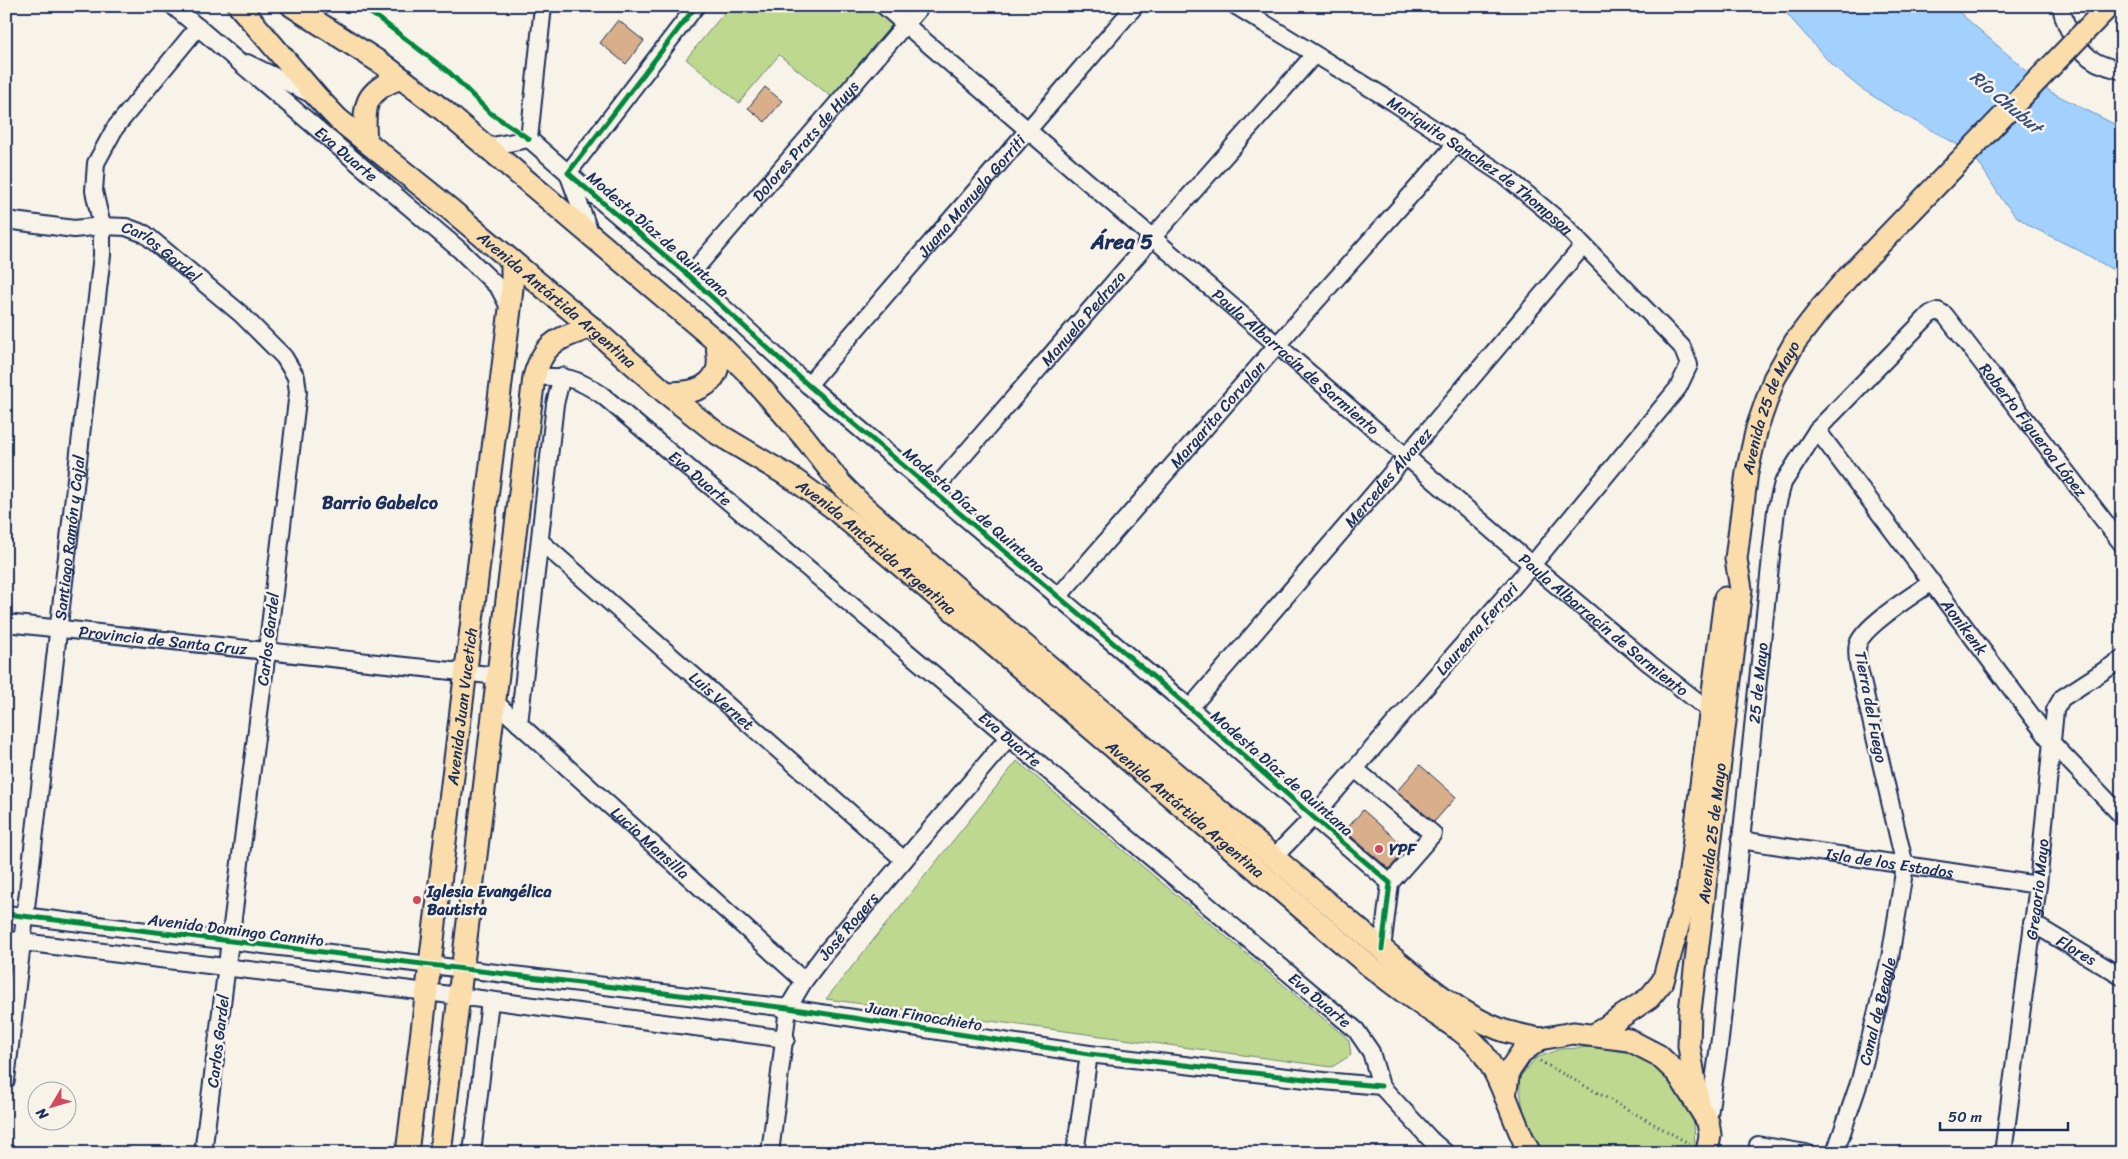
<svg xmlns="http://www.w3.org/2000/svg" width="2128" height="1159" font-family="Sriracha,sans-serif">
<rect width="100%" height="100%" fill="#f7f3e8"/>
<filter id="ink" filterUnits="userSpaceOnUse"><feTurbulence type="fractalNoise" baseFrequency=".02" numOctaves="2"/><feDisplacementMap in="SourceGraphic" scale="10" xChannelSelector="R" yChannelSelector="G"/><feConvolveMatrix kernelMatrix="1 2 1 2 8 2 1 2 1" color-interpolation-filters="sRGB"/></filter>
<g filter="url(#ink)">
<path fill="#bed88f" stroke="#6c8476" d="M 730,6 L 874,6 L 896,24 L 834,99 L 779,55 L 739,103 L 686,59 Z
M 1017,761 L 1349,1040 L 1351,1055 L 1332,1067 L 826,999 Z
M 1598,1047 L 1642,1055 L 1674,1081 L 1694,1120 L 1695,1147 L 1693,1153 L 1544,1153 C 1525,1124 1522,1112 1519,1078 L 1536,1058 L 1560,1049 Z"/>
<path fill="#a2d1fe" stroke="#6c90be" d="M 1780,6 L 1952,6 L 2051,92 L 2122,128 L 2122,275 L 2082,252 L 2030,226 L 2016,216 L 2003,201 L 1979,163 L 1960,146 L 1893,109 L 1859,87 L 1831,64 Z"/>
<path fill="#d9ae8a" stroke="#1b2f5e" d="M 618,20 L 644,41 L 626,64 L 600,43 Z
M 765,87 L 782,101 L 765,122 L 748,108 Z
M 1420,765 L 1456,797 L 1434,822 L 1397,791 Z
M 1363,810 L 1407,849 L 1389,869 L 1345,831 Z"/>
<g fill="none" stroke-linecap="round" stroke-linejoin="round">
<g stroke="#1b2f5e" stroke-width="20">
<g id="minor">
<path id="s1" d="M 173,6 L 461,251 L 499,288 L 510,309"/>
<path d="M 696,6 L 568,173 L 689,276 L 808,385 L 1190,708 L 1313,817 L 1390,883"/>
<path id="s2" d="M 884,6 L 1532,565 L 1650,664 L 1710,711"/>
<path id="s3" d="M 1236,6 L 1393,102 L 1505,176 L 1563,224 L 1682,347 L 1689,365 L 1678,388 L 1532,565 L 1313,817 L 1274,857"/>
<path d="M 2061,6 C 2064,25 2078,52 2096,62 C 2104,66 2113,68 2122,71"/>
<path d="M 247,63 L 313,95"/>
<path d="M 529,139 L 543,6"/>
<path d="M 487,147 L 529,139 L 568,173 L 591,236"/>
<path id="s4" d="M 6,220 L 74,229 L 102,226 L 126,227 L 145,234 L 241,314 L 284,357 L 296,377 L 298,392 L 267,651 L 203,1153"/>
<path id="s5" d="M 689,276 L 921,6"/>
<path id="s6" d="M 534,377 C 566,376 575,377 602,395 L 1356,1030 L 1371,1052 L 1381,1086 L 1431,1140 L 1446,1153"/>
<path id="s7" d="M 808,385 L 1135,6"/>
<path id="s8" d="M 1817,430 L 2052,743 L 2122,816"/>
<path id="s9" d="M 933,491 L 1153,237 L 1314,55"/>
<path id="s10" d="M 540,541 L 904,860"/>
<path id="s11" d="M 1057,598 L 1278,344 L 1457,143"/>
<path id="s12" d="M 6,623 L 498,676"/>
<path id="s13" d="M 496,703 L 804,981"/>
<path id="s14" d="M 1190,708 L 1407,455 L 1583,246"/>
<path d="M 519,724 L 555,404 L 562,376"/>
<path d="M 1355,769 L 1433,834 L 1390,883 L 1382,949"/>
<path id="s15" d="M 1740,840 L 2038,885"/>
<path d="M 6,914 L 788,1008 L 1089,1054 L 1323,1081 L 1381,1086"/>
<path id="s16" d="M 2032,923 L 2122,977"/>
<path d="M 6,940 L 427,992 L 786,1039"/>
<path id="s17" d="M 6,1080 L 102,255 L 102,226 L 94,191 L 96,163 L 115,128 L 198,27"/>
<path id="s18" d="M 1708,1122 L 1720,1039 L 1776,510 L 1783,483 L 1817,430 L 1930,314 L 1938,311 L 1945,315 L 2122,544"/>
<path d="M 1758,1145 L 1806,1153"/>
<path d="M 472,1153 L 490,1001"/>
<path id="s19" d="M 770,1153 L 788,1008 L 804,981 L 826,952 L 1008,738"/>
<path d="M 1075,1153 L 1089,1054"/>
<path id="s20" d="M 1835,1153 L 1860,1080 L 1872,1031 L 1890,958 L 1905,866 L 1858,664 C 1858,658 1856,649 1858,644 C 1864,625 1915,594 1932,582"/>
<path id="s21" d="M 2003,1153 L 2038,885 L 2055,710 L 2062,698 L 2122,659"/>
</g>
</g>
<g stroke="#1b2f5e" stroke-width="25">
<g id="major">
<path id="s22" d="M 239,6 L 317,97 L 338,119 L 445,205 L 591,327 L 666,393 L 718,434 L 795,480 L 832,507 L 1367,964 C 1385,978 1403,992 1422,1005 C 1442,1019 1465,1031 1480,1049 C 1503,1078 1512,1121 1530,1153"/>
<path d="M 292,6 L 384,65 L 443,110 L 717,342 L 748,373 L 804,437 L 841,484 L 863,506 L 944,577 L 1382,949 C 1418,978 1455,1012 1499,1029 C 1512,1034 1526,1036 1540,1039"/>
<path d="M 366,141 C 363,105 364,91 401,78"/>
<path d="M 666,393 C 685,393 709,392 717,370 C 720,362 717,351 717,342"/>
<path d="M 1594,1035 L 1649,998 L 1663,981 L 1687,894 L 1725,598"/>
<path d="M 1505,1096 L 1509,1071 L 1522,1052 L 1540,1039 L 1573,1033 L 1629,1040 L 1658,1055 L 1678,1074 L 1708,1122 L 1710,1135 L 1707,1153"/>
<path id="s23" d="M 1699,1106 L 1689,1046 L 1690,1011 L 1741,589 L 1736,559 L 1747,472 L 1757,428 L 1774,379 L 1795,342 L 1822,307 L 1849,276"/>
<path id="s24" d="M 407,1153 L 510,309 L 512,287 L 512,261"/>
<path d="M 440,1153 L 534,377 C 545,340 557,340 591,327"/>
</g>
</g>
<path stroke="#1b2f5e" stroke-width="3" stroke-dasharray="1 4" stroke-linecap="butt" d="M 1540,1061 L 1690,1144"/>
<use href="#minor" stroke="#f7f3e8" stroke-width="16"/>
<use href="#major" stroke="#faddab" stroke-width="21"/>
<g stroke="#1b2f5e" stroke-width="25" stroke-linecap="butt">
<path id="major-bridge" d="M 1849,276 L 2109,6"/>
</g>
<use href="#major-bridge" stroke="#faddab" stroke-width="21"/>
<g stroke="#f7f3e8" stroke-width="8">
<path id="cycleway" d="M 359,6 L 377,17 L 450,73 L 489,112 L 529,139
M 696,6 L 568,173 L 689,276 L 808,385 L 1190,708 L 1313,817 L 1390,883 L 1382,949
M 6,914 L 788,1008 L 1089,1054 L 1323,1081 L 1381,1086"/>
</g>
<use href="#cycleway" stroke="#00873e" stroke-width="5"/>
</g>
</g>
<g fill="#d1495b" stroke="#f7f3e8" stroke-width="2">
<circle cx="1379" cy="849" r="5"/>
<circle cx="417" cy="900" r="5"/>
</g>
<g text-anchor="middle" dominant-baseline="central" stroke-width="5" stroke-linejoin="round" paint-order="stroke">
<g font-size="16" fill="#1b2f5e" stroke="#f7f3e8">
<text stroke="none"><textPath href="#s5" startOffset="178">Dolores Prats de Huys</textPath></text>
<text stroke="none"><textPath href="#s1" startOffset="228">Eva Duarte</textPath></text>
<text stroke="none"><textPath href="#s3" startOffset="292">Mariquita Sanchez de Thompson</textPath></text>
<text stroke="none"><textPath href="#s7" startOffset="250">Juana Manuela Gorriti</textPath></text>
<text transform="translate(658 234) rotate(41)">Modesta Díaz de Quintana</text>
<text stroke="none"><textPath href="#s4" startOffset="164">Carlos Gardel</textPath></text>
<text stroke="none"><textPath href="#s22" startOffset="434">Avenida Antártida Argentina</textPath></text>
<text stroke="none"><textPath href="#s9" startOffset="229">Manuela Pedraza</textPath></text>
<text stroke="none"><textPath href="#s2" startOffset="544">Paula Albarracín de Sarmiento</textPath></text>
<text stroke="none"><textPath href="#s23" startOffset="708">Avenida 25 de Mayo</textPath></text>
<text stroke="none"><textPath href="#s11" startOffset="244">Margarita Corvalan</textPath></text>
<text stroke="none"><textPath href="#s18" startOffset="1030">Roberto Figueroa López</textPath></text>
<text stroke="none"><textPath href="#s6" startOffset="201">Eva Duarte</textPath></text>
<text stroke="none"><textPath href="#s14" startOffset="304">Mercedes Álvarez</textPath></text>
<text transform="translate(974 510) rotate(41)">Modesta Díaz de Quintana</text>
<text stroke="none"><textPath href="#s17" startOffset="546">Santiago Ramón y Cajal</textPath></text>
<text stroke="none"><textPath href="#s22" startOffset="839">Avenida Antártida Argentina</textPath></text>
<text stroke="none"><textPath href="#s2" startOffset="949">Paula Albarracín de Sarmiento</textPath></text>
<text stroke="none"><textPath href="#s8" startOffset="246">Aonikenk</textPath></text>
<text transform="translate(1477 629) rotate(-49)">Laureana Ferrari</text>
<text stroke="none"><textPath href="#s12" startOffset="158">Provincia de Santa Cruz</textPath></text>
<text transform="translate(268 639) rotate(-83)">Carlos Gardel</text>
<text stroke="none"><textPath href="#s18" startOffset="442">25 de Mayo</textPath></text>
<text stroke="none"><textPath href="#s10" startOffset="242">Luis Vernet</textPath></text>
<text stroke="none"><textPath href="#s24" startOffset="450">Avenida Juan Vucetich</textPath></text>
<text transform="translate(1871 707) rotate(79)">Tierra del Fuego</text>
<text stroke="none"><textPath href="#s6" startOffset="606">Eva Duarte</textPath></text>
<text transform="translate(1282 773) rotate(41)">Modesta Díaz de Quintana</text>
<text stroke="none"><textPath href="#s22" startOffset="1244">Avenida Antártida Argentina</textPath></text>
<text stroke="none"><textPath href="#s23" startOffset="275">Avenida 25 de Mayo</textPath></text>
<text stroke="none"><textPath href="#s13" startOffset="208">Lucio Mansilla</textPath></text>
<text stroke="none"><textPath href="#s15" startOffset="151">Isla de los Estados</textPath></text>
<text stroke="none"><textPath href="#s21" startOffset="266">Gregorio Mayo</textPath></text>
<text stroke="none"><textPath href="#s19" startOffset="248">José Rogers</textPath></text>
<text transform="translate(236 930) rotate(7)">Avenida Domingo Cannito</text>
<text stroke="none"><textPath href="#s16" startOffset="52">Flores</textPath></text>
<text stroke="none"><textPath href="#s6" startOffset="1011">Eva Duarte</textPath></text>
<text stroke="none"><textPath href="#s20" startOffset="148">Canal de Beagle</textPath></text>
<text transform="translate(924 1016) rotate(9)">Juan Finocchieto</text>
<text transform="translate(218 1041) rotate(-83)">Carlos Gardel</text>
</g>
<g font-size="16" font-weight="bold" fill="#1b2f5e" stroke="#f7f3e8" text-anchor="start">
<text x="1389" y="849">YPF</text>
<text x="427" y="891">Iglesia Evangélica<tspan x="427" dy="18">Bautista</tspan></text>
</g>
<g font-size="18" font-style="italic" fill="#364f7e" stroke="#f7f3e8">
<text transform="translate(2006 102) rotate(40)">Río Chubut</text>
</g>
<g font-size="18" font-weight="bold" fill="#1b2f5e" stroke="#f7f3e8">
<text x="380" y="503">Barrio Gabelco</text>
</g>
<g font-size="21" font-weight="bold" fill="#1b2f5e" stroke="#f7f3e8">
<text x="1122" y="242">Área 5</text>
</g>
</g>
<rect width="2128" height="1159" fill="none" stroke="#f7f3e8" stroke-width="25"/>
<rect x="12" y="12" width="2103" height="1134" fill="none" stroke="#1b2f5e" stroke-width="2" filter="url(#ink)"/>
<g transform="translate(52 1106) rotate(232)"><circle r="24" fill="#f7f3e8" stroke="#9fa5b1"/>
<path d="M0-4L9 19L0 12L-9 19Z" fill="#d1495b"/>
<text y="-8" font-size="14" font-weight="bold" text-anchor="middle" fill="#1b2f5e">N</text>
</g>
<path d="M1940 1122v8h128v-8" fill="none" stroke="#1b2f5e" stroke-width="2.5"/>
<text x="1948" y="1122" font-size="15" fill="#1b2f5e" stroke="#f7f3e8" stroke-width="4" paint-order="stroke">50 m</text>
</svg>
